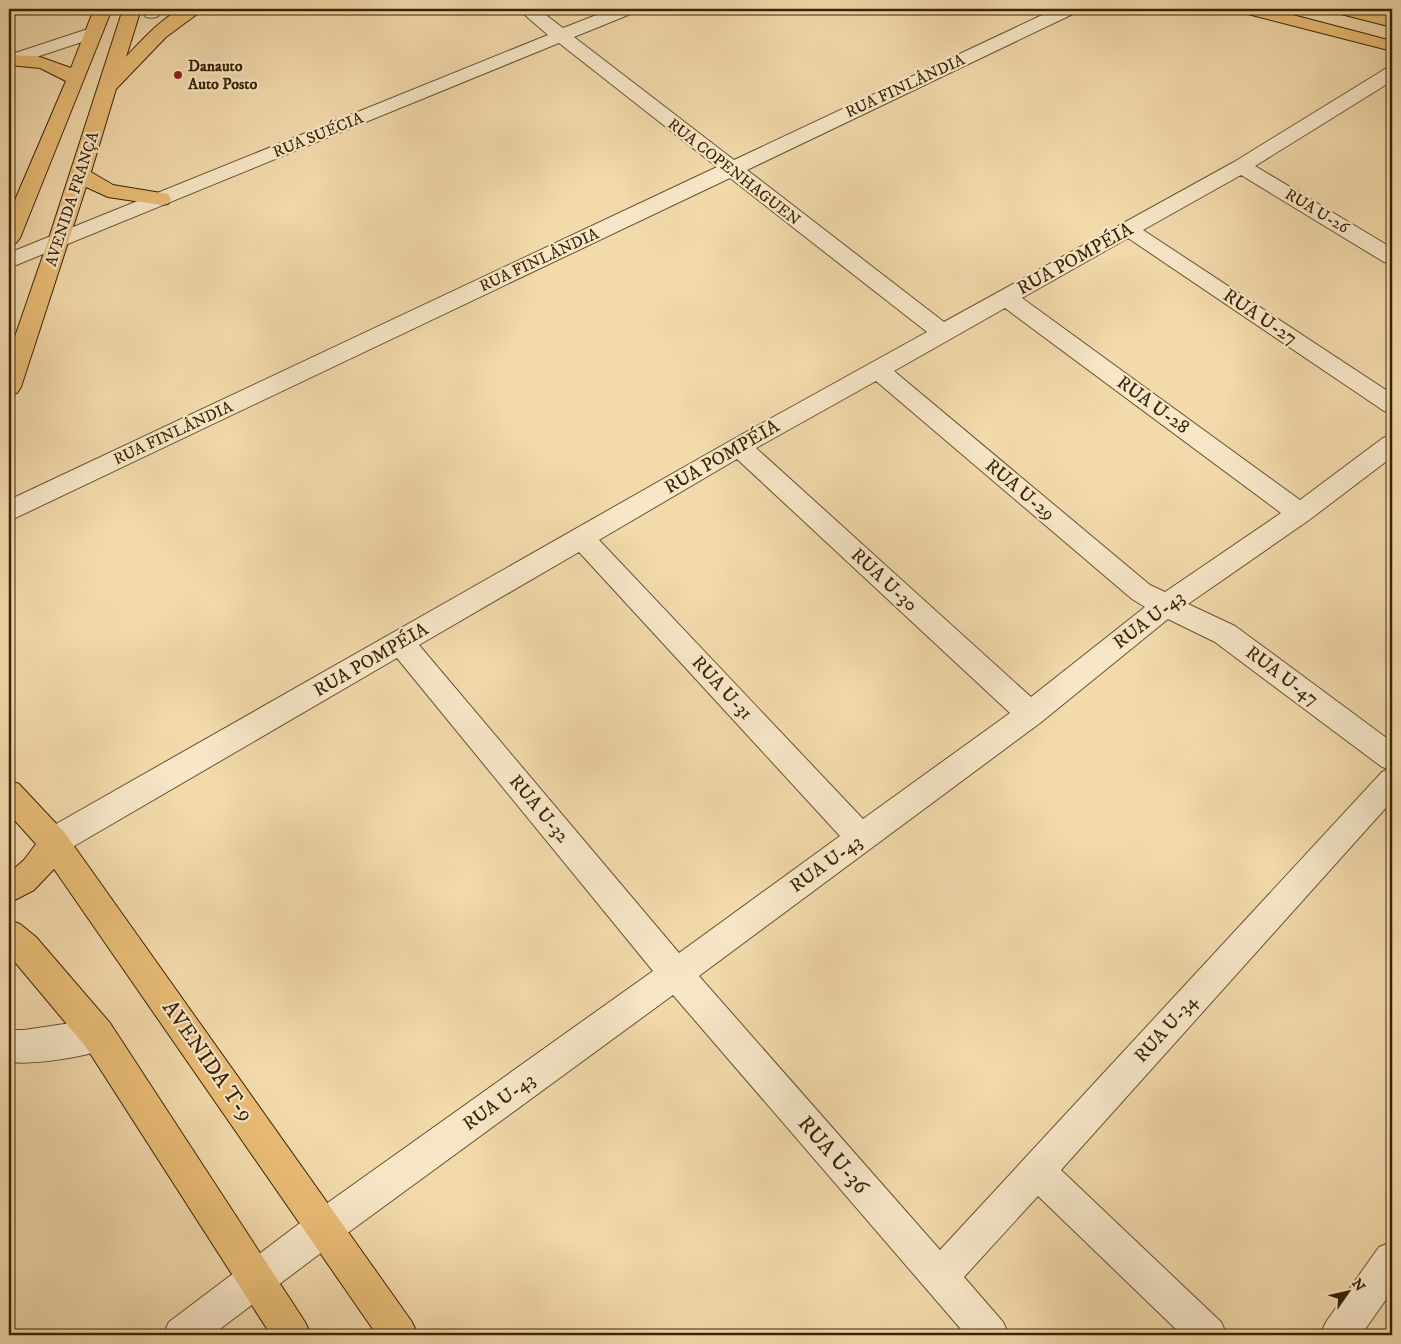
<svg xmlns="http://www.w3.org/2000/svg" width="1401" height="1344" font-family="'IM FELL DW Pica',serif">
<rect width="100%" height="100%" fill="#f2daab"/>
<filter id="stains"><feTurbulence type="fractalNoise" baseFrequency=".004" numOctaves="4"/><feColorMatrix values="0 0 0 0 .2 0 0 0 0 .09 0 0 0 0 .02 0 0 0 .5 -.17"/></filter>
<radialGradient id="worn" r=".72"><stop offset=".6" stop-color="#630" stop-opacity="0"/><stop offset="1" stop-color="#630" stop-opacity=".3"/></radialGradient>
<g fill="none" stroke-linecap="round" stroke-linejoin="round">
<g stroke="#68522e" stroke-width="2">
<path id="minor" d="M 146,9 L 165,9 C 159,17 155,19 146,17 L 143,13 Z
M 518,9 L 538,9 L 563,28 L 612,9 L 636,9 L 633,13 L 574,37 L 734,160 L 1055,9 L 1078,9 L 1075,13 L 747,170 L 944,322 L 1234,162 L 1385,69 L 1392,67 L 1392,81 L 1255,166 L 1392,248 L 1392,264 L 1384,262 L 1241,175 L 1143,230 L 1392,394 L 1392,413 L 1384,411 L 1128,238 L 1022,298 L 1300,500 L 1383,438 L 1392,435 L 1392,457 L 1309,520 L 1188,604 L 1235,626 L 1392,742 L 1392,801 L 1061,1170 L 1221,1322 L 1227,1335 L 1182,1335 L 1038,1196 L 964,1277 L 1003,1322 L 1009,1335 L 966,1335 L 673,995 L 338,1240 L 212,1335 L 163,1335 L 169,1322 L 312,1214 L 653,971 L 397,658 L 64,852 L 53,856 L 42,852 L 38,842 L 42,832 L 730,441 L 927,332 L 730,178 L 9,521 L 9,500 L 717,167 L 559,43 L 9,268 L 9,253 L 548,35 ZM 1005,308 L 1281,513 L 1165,592 L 1150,585 L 894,371 ZM 876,381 L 1132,599 L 1145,607 L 1031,697 L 756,448 ZM 737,459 L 1010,713 L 863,819 L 599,540 ZM 579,552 L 840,836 L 679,953 L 419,645 ZM 1168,619 L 1215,642 L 1382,767 L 1389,769 L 1382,772 L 940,1250 L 699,976 L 1040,723 Z
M 94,27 L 100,28 L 103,32 L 100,36 L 9,66 L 9,55 Z
M 98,1019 L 110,1023 L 114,1035 L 110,1047 C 86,1057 35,1065 9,1062 L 9,1030 L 24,1030 Z
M 1392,1242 L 1392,1291 L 1361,1335 L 1320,1335 L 1326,1322 L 1379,1247 Z"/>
</g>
<g stroke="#3a2404" stroke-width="2">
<path id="major" d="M 94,9 L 112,9 L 20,238 L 16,243 L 9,245 L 9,214 L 66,81 L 40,68 L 9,65 L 9,55 L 37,56 L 71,68 Z
M 123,9 L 141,9 L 126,57 C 138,44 167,12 184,9 C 190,8 198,9 204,9 L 166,37 L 116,89 L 91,172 L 113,185 L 161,193 L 168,194 L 171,199 L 168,204 L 161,205 L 108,197 L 86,187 L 21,387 L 17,393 L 9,395 L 9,354 L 48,241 Z
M 1241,9 L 1270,9 L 1392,41 L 1392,51 L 1244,13 Z
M 1334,9 L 1363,9 L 1392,17 L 1392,27 L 1337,13 Z
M 9,780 L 19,784 L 64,832 L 412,1322 L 418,1335 L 377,1335 L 54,869 L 34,890 L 9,903 L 9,873 L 24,860 L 36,844 L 9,814 Z
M 9,920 L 20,924 L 36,937 L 110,1023 L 305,1322 L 311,1335 L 271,1335 L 86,1047 L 9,955 Z"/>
</g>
<use href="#minor" fill="#f7e7c8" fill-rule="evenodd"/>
<use href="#major" fill="#e9bd76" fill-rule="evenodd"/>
</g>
<circle fill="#8f2418" stroke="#f7e7c8" stroke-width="2" cx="178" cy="75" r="5"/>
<g text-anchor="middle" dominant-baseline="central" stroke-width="4.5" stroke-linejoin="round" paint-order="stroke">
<g font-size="16" font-weight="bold" fill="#3a2404" stroke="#f7e7c8" text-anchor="start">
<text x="188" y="66">Danauto<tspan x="188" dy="18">Auto Posto</tspan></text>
</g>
<g font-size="16" fill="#3a2404" stroke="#f7e7c8">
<text transform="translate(905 86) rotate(-25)">RUA FINLÂNDIA</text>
<text transform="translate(318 135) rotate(-22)">RUA SUÉCIA</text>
<text transform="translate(734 172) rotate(38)">RUA COPENHAGUEN</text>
<text transform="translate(72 199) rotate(-72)">AVENIDA FRANÇA</text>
<text transform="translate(1317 211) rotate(31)">RUA U-26</text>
<text transform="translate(539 260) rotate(-25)">RUA FINLÂNDIA</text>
<text transform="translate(173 433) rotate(-25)">RUA FINLÂNDIA</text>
</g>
<g font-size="19" fill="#3a2404" stroke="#f7e7c8">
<text transform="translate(1075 259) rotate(-29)">RUA POMPÉIA</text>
<text transform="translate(1260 317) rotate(34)">RUA U-27</text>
<text transform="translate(1153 405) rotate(36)">RUA U-28</text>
<text transform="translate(722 457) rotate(-30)">RUA POMPÉIA</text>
<text transform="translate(1020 490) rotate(40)">RUA U-29</text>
<text transform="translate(884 580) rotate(43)">RUA U-30</text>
<text transform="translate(1149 620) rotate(-37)">RUA U-43</text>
<text transform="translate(371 660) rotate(-30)">RUA POMPÉIA</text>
<text transform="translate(1282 676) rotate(37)">RUA U-47</text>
<text transform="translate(722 688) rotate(47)">RUA U-31</text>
<text transform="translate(539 809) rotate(50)">RUA U-32</text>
<text transform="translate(826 864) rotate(-36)">RUA U-43</text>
<text transform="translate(1166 1029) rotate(-48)">RUA U-34</text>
<text transform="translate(499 1102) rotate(-36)">RUA U-43</text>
</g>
<g font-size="22" fill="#3a2404" stroke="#f7e7c8">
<text transform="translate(208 1061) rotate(55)">AVENIDA T-9</text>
<text transform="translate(833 1155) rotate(49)">RUA U-36</text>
</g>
</g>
<rect width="1401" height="1344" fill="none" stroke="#f2daab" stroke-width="30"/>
<rect x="10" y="10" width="1381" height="1324" fill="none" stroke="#3a2404" stroke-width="2.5"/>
<rect x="15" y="15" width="1371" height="1314" fill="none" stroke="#3a2404"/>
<g transform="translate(1348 1292) rotate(56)" stroke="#f7e7c8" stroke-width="4" paint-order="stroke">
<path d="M0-4L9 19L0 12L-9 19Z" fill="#3a2404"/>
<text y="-8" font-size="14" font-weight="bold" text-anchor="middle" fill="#3a2404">N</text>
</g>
<rect width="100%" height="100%" filter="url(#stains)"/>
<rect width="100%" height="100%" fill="url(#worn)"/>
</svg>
